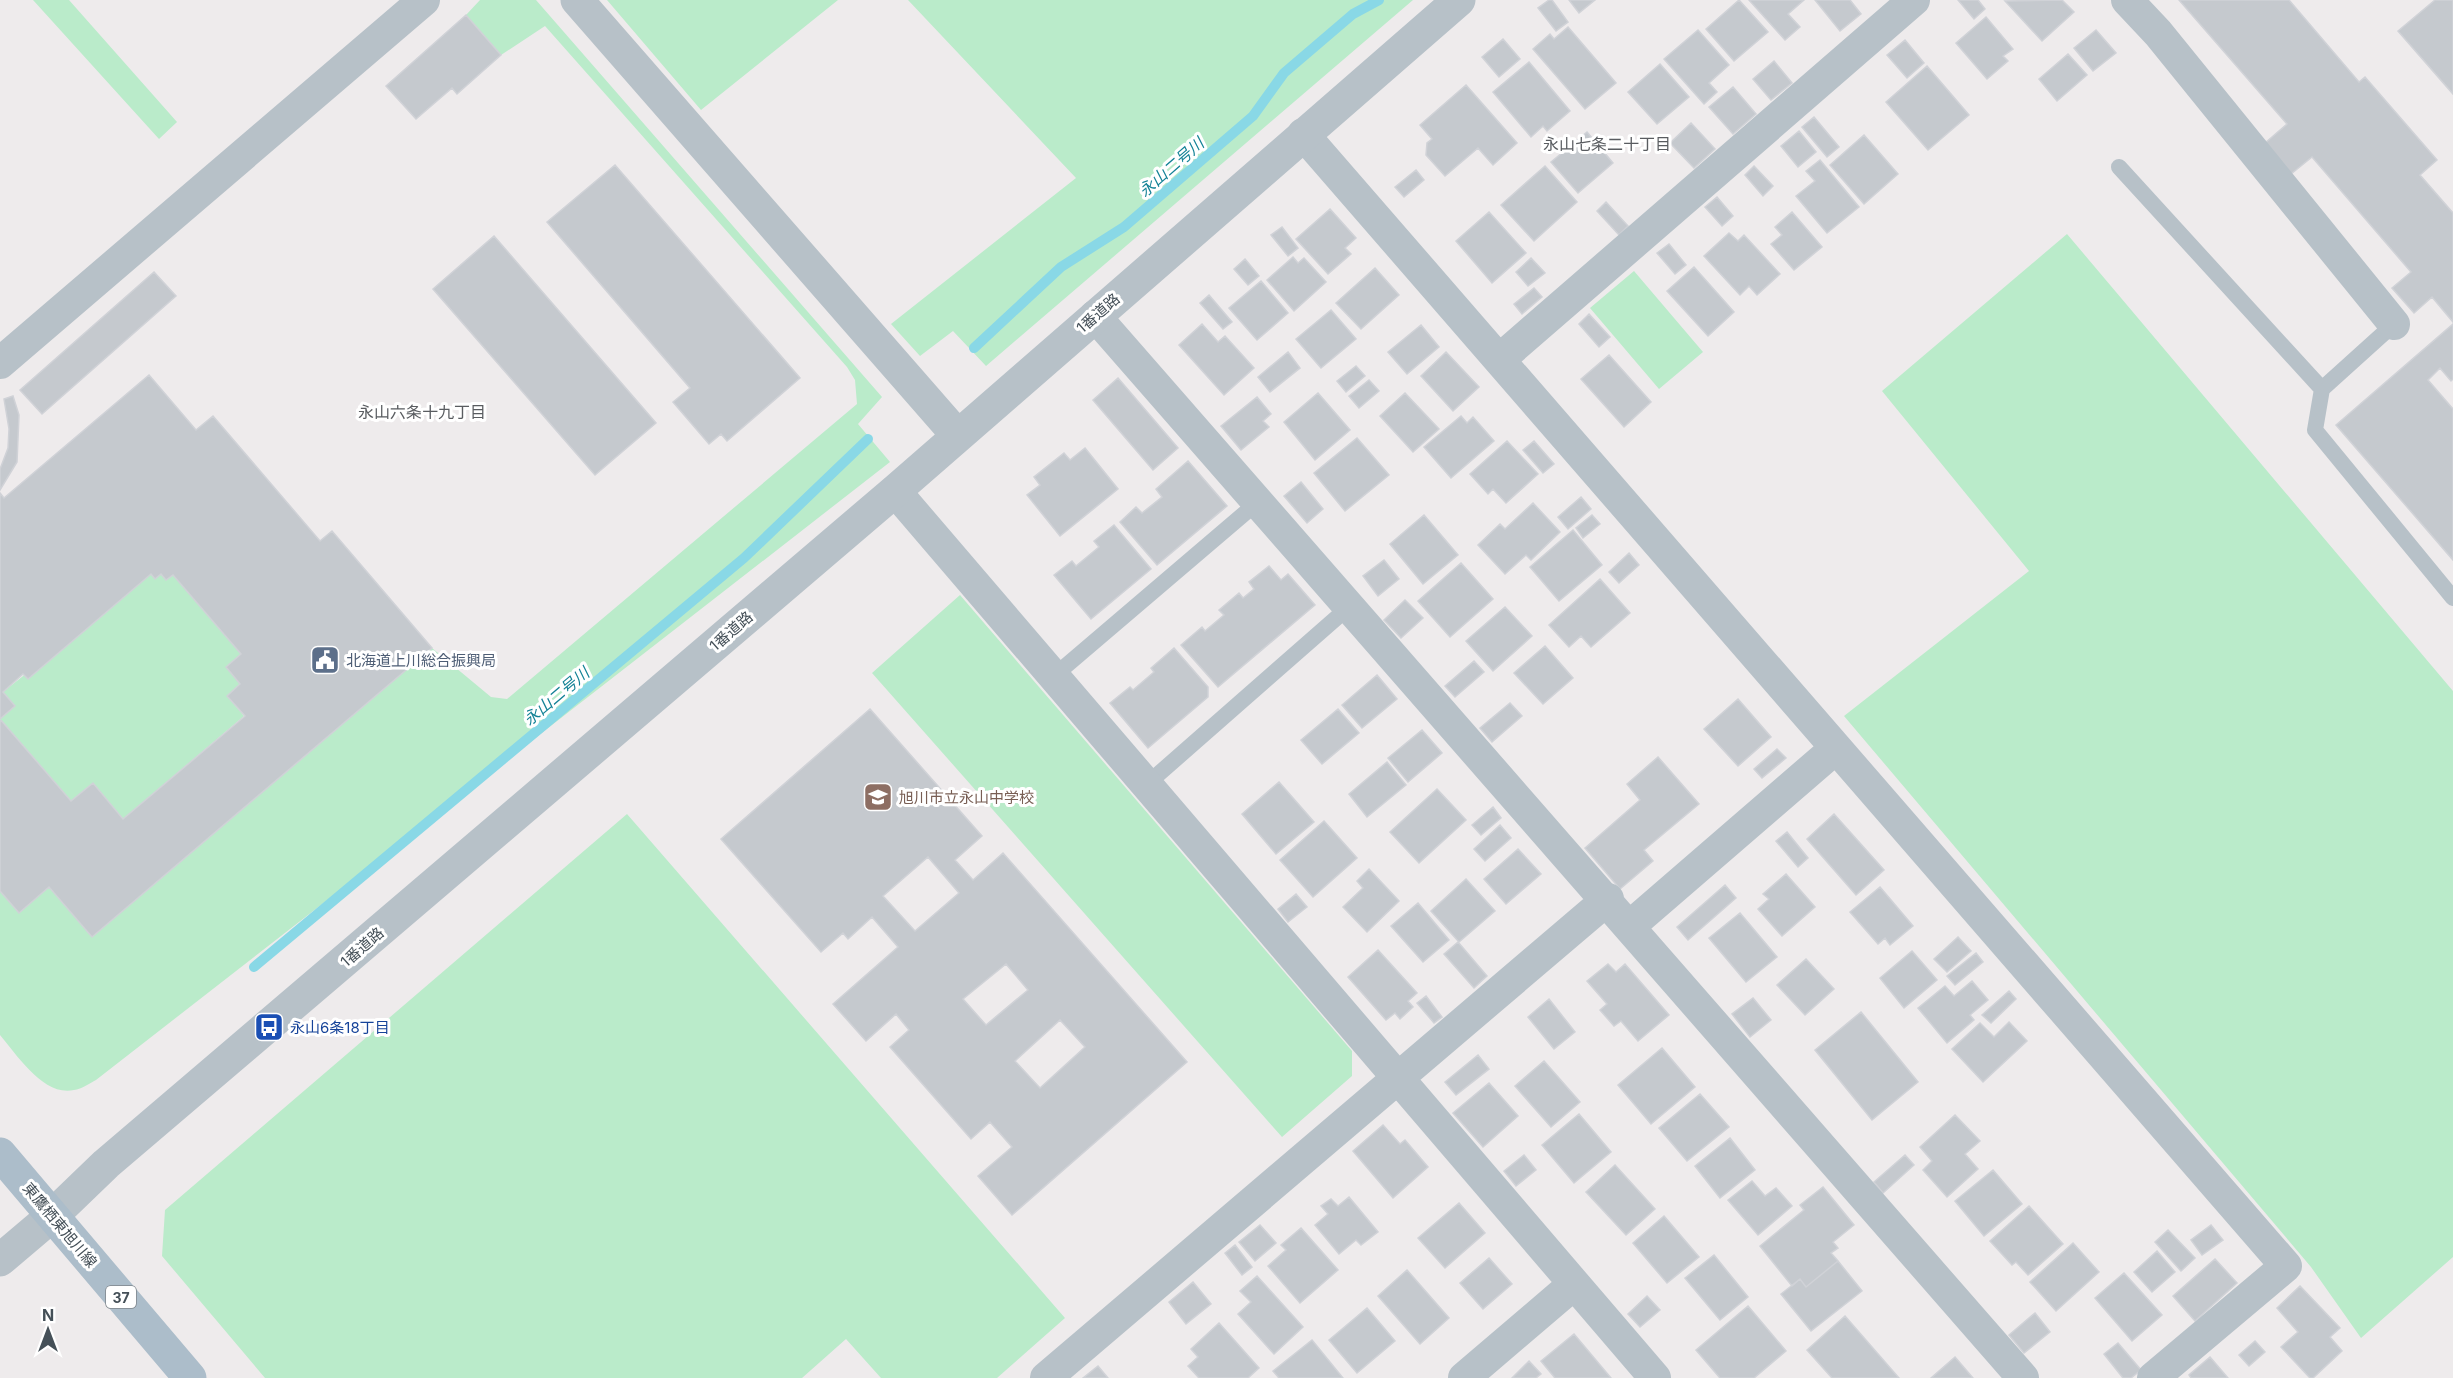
<svg xmlns="http://www.w3.org/2000/svg" width="2453" height="1378" font-family="Inter,'Noto Sans JP',sans-serif">
<rect width="100%" height="100%" fill="#eeebec"/>
<path fill="#baebca" d="M 33,0 L 69,0 L 177,122 L 159,139 Z
M 480,0 L 536,0 L 882,397 L 858,424 L 890,462 L 96,1080 C 90,1083 82,1089 74,1090 C 44,1097 17,1055 0,1035 L 0,891 L 19,913 L 49,887 L 92,937 L 432,648 L 491,697 L 507,699 L 857,404 L 855,380 L 847,367 L 545,26 L 501,55 L 466,15 Z
M 607,0 L 838,0 L 701,110 Z
M 908,0 L 1413,0 L 986,366 L 953,331 L 920,356 L 891,324 L 1076,178 Z
M 2067,234 L 2453,691 L 2453,1257 L 2361,1338 L 2311,1267 L 1844,716 L 2029,571 L 1882,391 Z
M 1634,271 L 1703,352 L 1659,389 L 1590,308 Z
M 151,574 L 155,579 L 161,574 L 166,580 L 173,575 L 241,654 L 226,667 L 240,684 L 227,696 L 244,716 L 123,819 L 93,783 L 71,801 L 0,719 L 15,706 L 3,692 Z
M 960,595 L 1352,1051 L 1352,1076 L 1282,1137 L 872,673 Z
M 627,814 L 1065,1318 L 997,1378 L 881,1378 L 846,1339 L 802,1378 L 265,1378 L 162,1256 L 165,1210 Z"/>
<g fill="none" stroke-linecap="round" stroke-linejoin="round">
<path stroke="#89d8e6" stroke-width="10" d="M 974,348 L 1061,267 L 1124,227 L 1253,116 L 1284,73 L 1353,14 L 1379,0
M 254,967 L 744,558 L 868,439"/>
</g>
<path fill="#c5c9ce" stroke="#d0d2d7" stroke-width="1.5" fill-rule="evenodd" d="M 1549,0 L 1552,0 L 1568,22 L 1556,31 L 1538,8 Z
M 1569,0 L 1595,0 L 1579,13 Z
M 1739,0 L 1768,32 L 1734,61 L 1706,29 Z
M 1749,0 L 1804,0 L 1788,14 L 1800,27 L 1785,40 Z
M 1815,0 L 1850,0 L 1861,14 L 1840,31 Z
M 1958,0 L 1978,0 L 1985,9 L 1974,19 Z
M 2062,0 L 2074,12 L 2042,41 L 2005,1 Z
M 2179,0 L 2289,0 L 2359,82 L 2365,77 L 2437,160 L 2420,175 L 2453,213 L 2453,322 L 2432,297 L 2414,313 L 2392,288 L 2411,272 L 2312,157 L 2291,174 L 2265,143 L 2287,124 Z
M 2435,0 L 2453,0 L 2453,94 L 2398,31 Z
M 466,15 L 501,55 L 457,94 L 452,88 L 416,119 L 386,86 Z
M 1986,17 L 2013,49 L 2003,56 L 2008,61 L 1987,79 L 1956,43 Z
M 1568,27 L 1616,83 L 1585,109 L 1533,49 L 1550,34 L 1554,39 Z
M 1698,30 L 1729,65 L 1709,83 L 1717,92 L 1704,104 L 1664,59 Z
M 2096,30 L 2116,53 L 2093,71 L 2074,48 Z
M 1503,39 L 1520,59 L 1499,77 L 1482,57 Z
M 1905,40 L 1924,63 L 1907,78 L 1887,55 Z
M 2068,54 L 2087,75 L 2057,101 L 2039,79 Z
M 1774,61 L 1792,83 L 1771,100 L 1753,79 Z
M 1529,62 L 1570,111 L 1547,131 L 1543,126 L 1531,137 L 1493,92 Z
M 1660,64 L 1689,97 L 1657,124 L 1628,92 Z
M 1927,66 L 1969,115 L 1928,150 L 1886,102 Z
M 1466,85 L 1517,143 L 1493,165 L 1478,148 L 1445,176 L 1426,155 L 1427,143 L 1432,139 L 1420,125 Z
M 1733,87 L 1756,114 L 1733,134 L 1709,107 Z
M 1814,117 L 1839,147 L 1827,157 L 1802,127 Z
M 1691,123 L 1715,149 L 1694,168 L 1670,143 Z
M 1799,131 L 1816,152 L 1798,167 L 1781,146 Z
M 1587,132 L 1613,163 L 1578,193 L 1551,162 Z
M 1864,135 L 1898,174 L 1864,204 L 1830,165 Z
M 1820,160 L 1859,207 L 1827,233 L 1796,196 L 1815,181 L 1806,171 Z
M 615,165 L 800,378 L 727,441 L 721,434 L 709,444 L 673,402 L 690,388 L 547,222 Z
M 1545,166 L 1577,202 L 1534,241 L 1501,205 Z
M 1754,166 L 1773,186 L 1763,196 L 1745,175 Z
M 1416,170 L 1424,180 L 1404,197 L 1395,187 Z
M 1717,197 L 1733,216 L 1722,226 L 1705,207 Z
M 1606,202 L 1628,226 L 1619,235 L 1597,211 Z
M 1330,209 L 1356,238 L 1345,248 L 1351,254 L 1328,274 L 1296,239 Z
M 1489,212 L 1526,253 L 1492,283 L 1456,241 Z
M 1792,212 L 1822,247 L 1794,270 L 1771,244 L 1782,235 L 1775,227 Z
M 1282,227 L 1298,248 L 1288,256 L 1271,235 Z
M 1729,233 L 1738,241 L 1744,235 L 1780,274 L 1757,295 L 1749,286 L 1740,295 L 1704,256 Z
M 494,236 L 656,423 L 595,475 L 433,289 Z
M 1669,244 L 1686,265 L 1675,274 L 1657,253 Z
M 1293,257 L 1298,263 L 1304,258 L 1326,282 L 1294,311 L 1267,280 Z
M 1531,258 L 1545,273 L 1528,286 L 1516,272 Z
M 1245,259 L 1259,276 L 1248,285 L 1234,269 Z
M 1694,267 L 1734,312 L 1708,336 L 1667,291 Z
M 1375,268 L 1399,295 L 1361,329 L 1336,303 Z
M 154,272 L 176,296 L 42,414 L 20,390 Z
M 1261,281 L 1288,313 L 1257,340 L 1229,308 Z
M 1534,288 L 1542,297 L 1522,314 L 1514,304 Z
M 1209,295 L 1232,322 L 1223,329 L 1200,303 Z
M 1331,310 L 1356,339 L 1321,368 L 1296,339 Z
M 1589,314 L 1610,337 L 1599,347 L 1579,324 Z
M 1202,324 L 1218,342 L 1225,336 L 1254,368 L 1224,395 L 1179,345 Z
M 2453,324 L 2453,379 L 2451,381 L 2440,368 L 2428,380 L 2453,409 L 2453,560 L 2336,425 Z
M 1421,325 L 1439,347 L 1407,374 L 1388,352 Z
M 1288,352 L 1300,368 L 1270,392 L 1258,377 Z
M 1446,352 L 1479,387 L 1453,411 L 1421,376 Z
M 1609,355 L 1651,402 L 1624,427 L 1581,379 Z
M 1356,366 L 1365,376 L 1346,392 L 1337,381 Z
M 149,375 L 196,430 L 213,416 L 320,541 L 332,531 L 432,648 L 92,937 L 49,887 L 19,913 L 0,891 L 0,719 L 71,801 L 93,783 L 123,819 L 245,716 L 227,696 L 240,684 L 226,667 L 241,654 L 173,575 L 166,580 L 161,574 L 155,579 L 151,574 L 28,679 L 23,674 L 3,692 L 15,706 L 0,719 L 0,493 L 4,498 Z
M 1118,378 L 1178,448 L 1153,470 L 1093,400 Z
M 1369,380 L 1379,391 L 1359,408 L 1349,396 Z
M 1318,393 L 1350,430 L 1315,460 L 1284,422 Z
M 1405,393 L 1439,429 L 1413,452 L 1380,416 Z
M 13,396 L 19,415 L 17,462 L 0,490 L 0,469 L 8,448 L 9,429 L 4,399 Z
M 1257,397 L 1271,414 L 1263,421 L 1269,427 L 1241,450 L 1221,426 Z
M 1461,416 L 1467,423 L 1473,417 L 1494,441 L 1451,478 L 1424,447 Z
M 1357,438 L 1389,475 L 1345,511 L 1314,473 Z
M 1507,441 L 1538,474 L 1506,503 L 1493,489 L 1488,494 L 1470,474 Z
M 1534,441 L 1554,464 L 1543,473 L 1523,450 Z
M 1085,448 L 1118,489 L 1060,536 L 1027,495 L 1040,485 L 1034,477 L 1064,453 L 1070,460 Z
M 1188,461 L 1227,506 L 1157,565 L 1120,522 L 1136,507 L 1142,513 L 1162,497 L 1156,489 Z
M 1301,482 L 1323,509 L 1307,523 L 1284,496 Z
M 1581,497 L 1591,509 L 1568,529 L 1558,517 Z
M 1533,503 L 1560,532 L 1531,560 L 1526,555 L 1505,574 L 1478,545 L 1500,524 L 1505,529 Z
M 1424,515 L 1458,555 L 1423,584 L 1390,544 Z
M 1592,515 L 1600,524 L 1583,538 L 1576,528 Z
M 1114,525 L 1151,569 L 1091,619 L 1054,575 L 1072,561 L 1076,566 L 1099,547 L 1094,541 Z
M 1573,530 L 1602,565 L 1559,601 L 1530,567 Z
M 1629,553 L 1639,565 L 1619,583 L 1609,572 Z
M 1384,560 L 1399,579 L 1378,596 L 1363,576 Z
M 1461,563 L 1493,599 L 1450,637 L 1418,601 Z
M 1269,566 L 1281,580 L 1288,574 L 1315,605 L 1218,687 L 1181,645 L 1202,627 L 1205,631 L 1224,615 L 1219,610 L 1239,593 L 1243,598 L 1254,589 L 1249,582 Z
M 1600,579 L 1630,613 L 1591,647 L 1581,636 L 1569,647 L 1549,625 Z
M 1405,600 L 1423,618 L 1401,638 L 1384,620 Z
M 1505,607 L 1532,636 L 1493,671 L 1466,641 Z
M 1545,646 L 1573,678 L 1543,704 L 1514,673 Z
M 1174,648 L 1208,687 L 1208,697 L 1148,748 L 1110,703 L 1130,687 L 1133,690 L 1154,672 L 1151,668 Z
M 1474,661 L 1484,672 L 1455,697 L 1445,686 Z
M 1377,675 L 1397,699 L 1362,728 L 1342,705 Z
M 1738,699 L 1771,737 L 1738,766 L 1704,729 Z
M 1510,703 L 1522,716 L 1492,742 L 1480,728 Z
M 870,709 L 982,836 L 955,860 L 973,880 L 1003,853 L 1187,1062 L 1012,1215 L 978,1176 L 1012,1147 L 990,1122 L 971,1139 L 890,1047 L 909,1030 L 896,1014 L 866,1041 L 833,1004 L 898,947 L 872,917 L 848,939 L 843,933 L 821,952 L 721,839 ZM 928,857 L 959,893 L 915,931 L 883,896 ZM 1006,964 L 1028,990 L 986,1025 L 963,999 ZM 1060,1020 L 1085,1047 L 1040,1088 L 1015,1061 Z
M 1338,709 L 1359,733 L 1322,764 L 1301,740 Z
M 1422,730 L 1442,753 L 1408,782 L 1388,758 Z
M 1777,749 L 1786,758 L 1762,778 L 1754,769 Z
M 1658,757 L 1699,804 L 1644,850 L 1653,861 L 1620,889 L 1585,848 L 1640,800 L 1627,784 Z
M 1387,762 L 1406,785 L 1367,817 L 1349,794 Z
M 1279,782 L 1314,822 L 1276,854 L 1242,814 Z
M 1437,789 L 1466,820 L 1419,863 L 1390,832 Z
M 1493,807 L 1501,818 L 1481,835 L 1472,825 Z
M 1834,814 L 1884,870 L 1856,895 L 1807,839 Z
M 1324,821 L 1357,858 L 1313,897 L 1280,860 Z
M 1500,825 L 1511,838 L 1485,861 L 1474,849 Z
M 1787,832 L 1808,858 L 1798,867 L 1776,841 Z
M 1518,849 L 1541,874 L 1506,904 L 1484,879 Z
M 1369,869 L 1399,901 L 1367,932 L 1343,907 L 1363,888 L 1357,881 Z
M 1786,874 L 1815,907 L 1782,936 L 1758,909 L 1769,899 L 1763,894 Z
M 1466,879 L 1495,911 L 1459,942 L 1431,911 Z
M 1725,885 L 1736,898 L 1688,940 L 1677,927 Z
M 1880,887 L 1913,926 L 1890,945 L 1885,938 L 1878,944 L 1850,912 Z
M 1296,894 L 1307,907 L 1288,922 L 1278,909 Z
M 1418,903 L 1449,940 L 1423,962 L 1391,926 Z
M 1740,913 L 1777,957 L 1746,982 L 1709,938 Z
M 1958,937 L 1971,951 L 1947,972 L 1934,959 Z
M 1458,942 L 1487,976 L 1474,988 L 1444,954 Z
M 1378,950 L 1417,993 L 1408,1001 L 1413,1007 L 1400,1019 L 1395,1013 L 1386,1020 L 1348,977 Z
M 1912,951 L 1937,980 L 1904,1008 L 1880,978 Z
M 1976,953 L 1983,962 L 1955,985 L 1947,976 Z
M 1806,959 L 1834,989 L 1805,1015 L 1777,985 Z
M 1608,964 L 1616,972 L 1625,964 L 1669,1015 L 1638,1041 L 1621,1021 L 1614,1026 L 1600,1010 L 1607,1004 L 1587,981 Z
M 1972,981 L 1988,1000 L 1970,1015 L 1974,1020 L 1947,1043 L 1918,1008 L 1945,986 L 1954,996 Z
M 2009,991 L 2016,999 L 1991,1023 L 1982,1015 Z
M 1426,996 L 1442,1017 L 1434,1023 L 1417,1003 Z
M 1753,998 L 1771,1020 L 1750,1037 L 1732,1014 Z
M 1549,999 L 1575,1032 L 1554,1049 L 1528,1017 Z
M 1861,1012 L 1918,1082 L 1872,1120 L 1815,1050 Z
M 2009,1022 L 2027,1041 L 1983,1082 L 1952,1049 L 1980,1023 L 1994,1037 Z
M 1662,1048 L 1695,1087 L 1651,1124 L 1618,1085 Z
M 1478,1055 L 1489,1069 L 1456,1095 L 1445,1082 Z
M 1544,1061 L 1580,1102 L 1551,1127 L 1515,1086 Z
M 1489,1083 L 1518,1116 L 1483,1147 L 1453,1113 Z
M 1700,1094 L 1729,1127 L 1687,1161 L 1659,1128 Z
M 1579,1114 L 1611,1152 L 1574,1183 L 1542,1145 Z
M 1955,1115 L 1980,1141 L 1965,1154 L 1978,1169 L 1947,1197 L 1923,1170 L 1932,1161 L 1920,1147 Z
M 1383,1125 L 1400,1144 L 1405,1140 L 1428,1167 L 1393,1198 L 1353,1151 Z
M 1730,1138 L 1755,1170 L 1720,1198 L 1695,1166 Z
M 1524,1155 L 1536,1170 L 1516,1186 L 1504,1171 Z
M 1905,1155 L 1914,1165 L 1883,1193 L 1874,1182 Z
M 1615,1165 L 1655,1209 L 1626,1235 L 1586,1192 Z
M 1993,1170 L 2022,1204 L 1984,1236 L 1955,1201 Z
M 1752,1181 L 1765,1196 L 1776,1188 L 1792,1206 L 1758,1235 L 1728,1200 Z
M 1823,1187 L 1854,1225 L 1833,1242 L 1838,1248 L 1831,1253 L 1838,1261 L 1806,1287 L 1800,1279 L 1792,1286 L 1760,1246 L 1804,1210 L 1800,1205 Z
M 1349,1197 L 1378,1232 L 1361,1245 L 1356,1240 L 1339,1254 L 1315,1225 L 1328,1214 L 1321,1206 L 1331,1199 L 1338,1206 Z
M 1459,1203 L 1485,1233 L 1445,1268 L 1418,1238 Z
M 2029,1206 L 2063,1244 L 2028,1275 L 2016,1262 L 2012,1265 L 1990,1241 Z
M 1664,1216 L 1699,1257 L 1667,1283 L 1633,1243 Z
M 1260,1225 L 1276,1243 L 1255,1261 L 1239,1242 Z
M 2211,1225 L 2223,1240 L 2202,1255 L 2191,1240 Z
M 1301,1228 L 1338,1270 L 1300,1303 L 1268,1266 L 1286,1250 L 1281,1245 Z
M 2168,1230 L 2195,1258 L 2181,1271 L 2155,1242 Z
M 2073,1243 L 2099,1272 L 2056,1311 L 2030,1282 Z
M 1235,1245 L 1252,1267 L 1242,1275 L 1225,1253 Z
M 2157,1251 L 2175,1272 L 2152,1292 L 2134,1272 Z
M 1714,1255 L 1748,1297 L 1720,1320 L 1685,1278 Z
M 1489,1258 L 1512,1284 L 1483,1309 L 1460,1283 Z
M 2215,1259 L 2237,1283 L 2195,1321 L 2173,1296 Z
M 1838,1261 L 1862,1291 L 1811,1331 L 1781,1294 L 1800,1279 L 1806,1287 Z
M 1407,1270 L 1449,1318 L 1420,1344 L 1378,1296 Z
M 2124,1273 L 2162,1315 L 2132,1341 L 2095,1298 Z
M 1257,1276 L 1303,1327 L 1274,1354 L 1238,1314 L 1251,1302 L 1240,1291 Z
M 1193,1282 L 1211,1304 L 1186,1324 L 1169,1302 Z
M 2300,1286 L 2340,1328 L 2330,1337 L 2342,1351 L 2313,1378 L 2310,1378 L 2281,1347 L 2298,1332 L 2277,1308 Z
M 1647,1296 L 1660,1310 L 1640,1327 L 1628,1314 Z
M 1748,1306 L 1786,1351 L 1754,1378 L 1720,1378 L 1696,1350 Z
M 1367,1308 L 1395,1341 L 1357,1373 L 1329,1340 Z
M 2035,1313 L 2050,1332 L 2024,1353 L 2009,1335 Z
M 1845,1316 L 1899,1378 L 1832,1378 L 1807,1350 Z
M 1219,1323 L 1259,1368 L 1248,1378 L 1199,1378 L 1188,1366 L 1198,1357 L 1191,1349 Z
M 1574,1334 L 1611,1378 L 1555,1378 L 1541,1361 Z
M 1312,1340 L 1343,1378 L 1279,1378 L 1273,1371 Z
M 2255,1341 L 2265,1352 L 2249,1366 L 2239,1355 Z
M 2118,1343 L 2141,1370 L 2131,1378 L 2123,1378 L 2104,1354 Z
M 1955,1357 L 1973,1378 L 1931,1378 Z
M 2210,1357 L 2228,1378 L 2191,1378 L 2189,1375 Z
M 1529,1361 L 1541,1374 L 1536,1378 L 1512,1378 Z
M 1098,1366 L 1108,1378 L 1083,1378 Z"/>
<g fill="none" stroke-linecap="round" stroke-linejoin="round">
<path stroke="#b7c1c8" stroke-width="16" d="M 2119,167 L 2322,389 L 2394,324
M 2322,389 L 2315,430 L 2453,598
M 1054,676 L 1258,502
M 1146,785 L 1350,606"/>
<path stroke="#b7c1c8" stroke-width="32" d="M 2127,0 L 2158,33 L 2394,324
M 1303,134 L 2286,1266 L 2153,1378
M 1095,316 L 2023,1378
M 1500,359 L 1914,0
M 0,363 L 424,0
M 895,491 L 1655,1378
M 1630,926 L 1836,748
M 1046,1378 L 1608,899
M 1464,1378 L 1574,1284"/>
<path stroke="#b7c1c8" stroke-width="33" d="M 577,0 L 958,436
M 0,1260 L 52,1216 L 106,1164 L 895,491 L 1459,0"/>
<path stroke="#acbdca" stroke-width="33" d="M 0,1154 L 190,1378"/>
</g>
<defs>
<g id="civic-square" transform="scale(1.5)"><rect x="-9" y="-9" width="18" height="18" rx="4" fill="#5c6f8a" stroke="#fff"/><path d="M-.6-6.5H3V-4.5H.6V-3L4-1V1h2V6H-6V1h2V-1L-.6-3ZM-1.2 2.5V6h2.4V2.5Z" fill="#fff"/></g>
<g id="school-square" transform="scale(1.5)"><rect x="-9" y="-9" width="18" height="18" rx="4" fill="#8d6e63" stroke="#fff"/><path d="M0-5L7-2L0 1L-7-2ZM-4 1L0 2.5L4 1V4Q0 6-4 4Z" fill="#fff"/></g>
<g id="bus-square" transform="scale(1.5)"><rect x="-9" y="-9" width="18" height="18" rx="4" fill="#1a4fb4" stroke="#fff"/><path d="M-5-6H5V4H4V6H2V4H-2V6H-4V4H-5ZM-3.5-4V0h7V-4ZM-3.5 1.2v1.5H-2V1.2ZM2 1.2v1.5H3.5V1.2Z" fill="#fff"/></g>
</defs>
<g fill-rule="evenodd">
<use href="#civic-square" x="325" y="660"/>
<use href="#school-square" x="878" y="797"/>
<use href="#bus-square" x="269" y="1027"/>
</g>
<g text-anchor="middle" dominant-baseline="central" stroke-width="6" stroke-linejoin="round" paint-order="stroke">
<rect fill="#fff" stroke="#7d848a" stroke-width="1.5" x="106" y="1286" width="30" height="22" rx="4.5"/>
<g font-size="14" font-weight="bold" fill="#455058">
<text x="121" y="1297">37</text>
</g>
<g font-size="15" fill="#455058" stroke="#fff">
<text transform="translate(1098 313) rotate(-41)">1番道路</text>
<text transform="translate(731 631) rotate(-41)">1番道路</text>
<text transform="translate(362 947) rotate(-41)">1番道路</text>
<text transform="translate(60 1225) rotate(50)">東鷹栖東旭川線</text>
</g>
<g font-size="15" fill="#4e5e75" stroke="#fff" text-anchor="start">
<text x="346" y="660">北海道上川総合振興局</text>
</g>
<g font-size="15" fill="#785e54" stroke="#fff" text-anchor="start">
<text x="899" y="797">旭川市立永山中学校</text>
</g>
<g font-size="15" fill="#164399" stroke="#fff" text-anchor="start">
<text x="290" y="1027">永山6条18丁目</text>
</g>
<g font-size="16" fill="#595c60" stroke="#fff">
<text x="1607" y="144">永山七条二十丁目</text>
<text x="422" y="412">永山六条十九丁目</text>
</g>
<g font-size="16" font-style="italic" fill="#138296" stroke="#fff">
<text transform="translate(1171 167) rotate(-41)">永山二号川</text>
<text transform="translate(556 696) rotate(-40)">永山二号川</text>
</g>
</g>
<g transform="translate(48 1330)" stroke="#ffffff" stroke-width="4.5" paint-order="stroke">
<path d="M0-4.5L10 22L0 15L-10 22Z" fill="#455058"/>
<text y="-9" font-size="16" font-weight="bold" text-anchor="middle" fill="#455058">N</text>
</g>
</svg>
